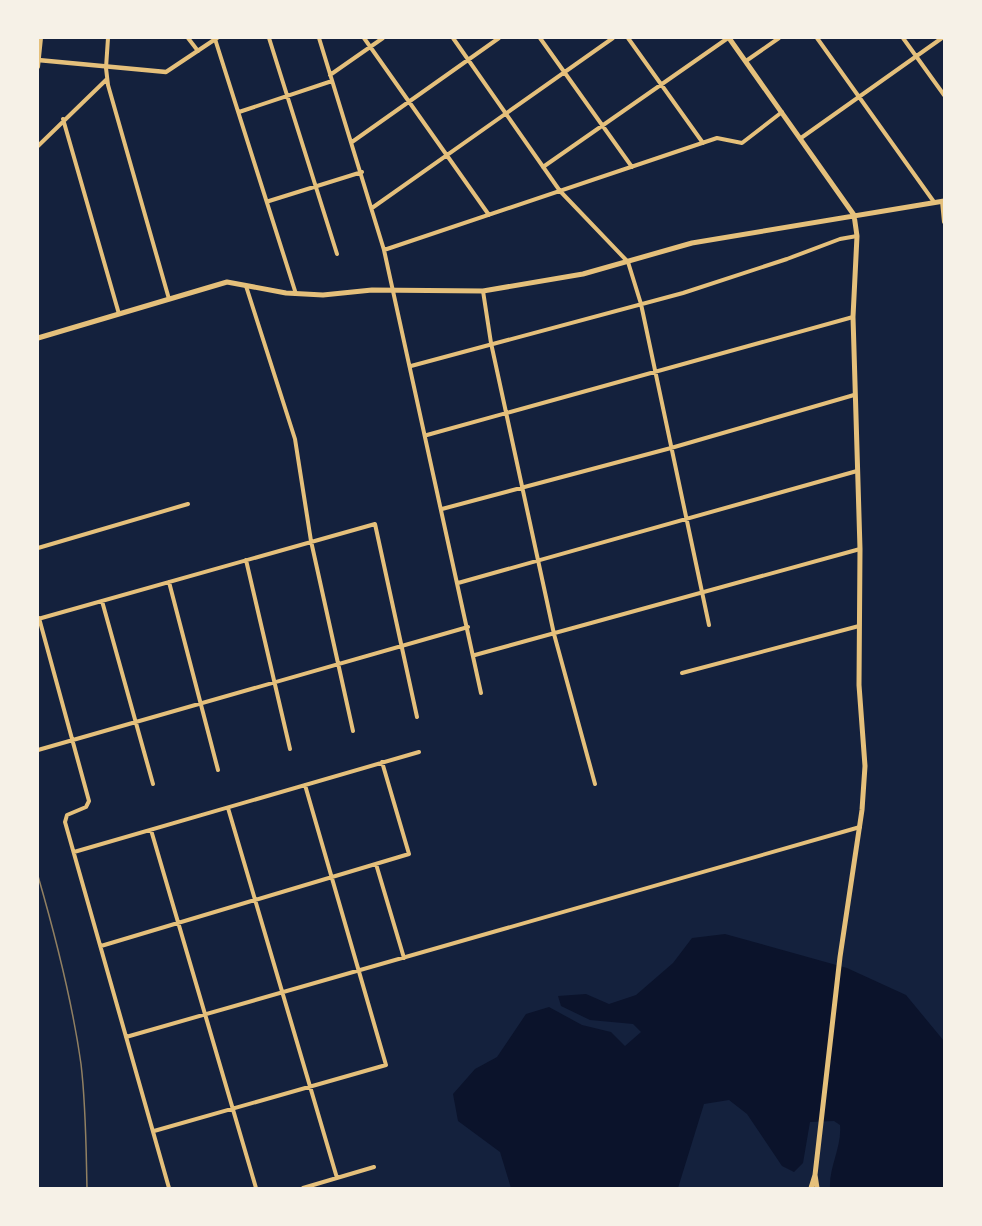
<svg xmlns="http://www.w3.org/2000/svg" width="982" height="1226" font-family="'Nunito Sans',sans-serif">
<rect width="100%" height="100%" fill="#14213d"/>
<path fill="#0b132b" d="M 725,934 L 847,968 L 906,995 L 944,1041 L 944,1188 L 830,1188 C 829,1166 842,1147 840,1125 L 834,1121 L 810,1122 L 803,1163 L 794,1172 L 782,1166 L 747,1114 L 729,1100 L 704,1104 L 678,1188 L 511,1188 L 500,1152 L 458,1121 L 453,1094 L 475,1069 L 497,1057 L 526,1014 L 549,1007 L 582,1025 L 611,1032 L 625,1046 L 641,1032 L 633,1024 L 590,1020 L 561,1006 L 558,996 L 586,994 L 609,1004 L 636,995 L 673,963 L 692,938 Z"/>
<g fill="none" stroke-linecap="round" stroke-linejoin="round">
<path stroke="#e5c07b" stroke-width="4" d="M 108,38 L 106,68 L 108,85 L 169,299
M 188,38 L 198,51
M 269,38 L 337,254
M 319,38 L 384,250 L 481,693
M 364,38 L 489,215
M 453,38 L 560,191 L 628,262 L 641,304 L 709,625
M 540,38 L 632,167
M 628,38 L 703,143
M 817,38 L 934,202
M 903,38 L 944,95
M 215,39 L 296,294
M 746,61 L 779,38
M 38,67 L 41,38
M 330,75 L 383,38
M 239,112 L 332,81
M 63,119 L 119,314
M 801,138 L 942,38
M 352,142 L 499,38
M 38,146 L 107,79
M 543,167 L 728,38
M 269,201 L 362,172
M 942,201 L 944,222
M 372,208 L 613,38
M 384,250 L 717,138 L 742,143 L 782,112
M 246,286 L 295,439 L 311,541 L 353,731
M 483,291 L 491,343 L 554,634 L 595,784
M 411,366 L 683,293 L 787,259 L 840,239 L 857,236
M 427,435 L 853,317
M 442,509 L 671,448 L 854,395
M 38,548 L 188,504
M 246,560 L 290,749
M 169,582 L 218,770
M 458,583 L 857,471
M 102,601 L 153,784
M 39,618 L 89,801 L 86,807 L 67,815 L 65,822 L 169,1188
M 38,619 L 375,524 L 417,717
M 475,655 L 860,549
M 682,673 L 859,626
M 38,750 L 468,627
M 228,808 L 337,1178
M 151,830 L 256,1188
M 74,852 L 419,752
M 376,864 L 404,958
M 101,946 L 409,854 L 382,762
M 126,1037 L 860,827
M 154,1131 L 386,1065 L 305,785
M 303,1188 L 374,1167"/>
<path stroke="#e5c07b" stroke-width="4.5" d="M 38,60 L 166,72 L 217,38"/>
<path stroke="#e5c07b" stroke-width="5" d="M 729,38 L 854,215 L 857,236 L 853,317 L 860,549 L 859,685 L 865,766 L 862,810 L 840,957 L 815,1175 L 811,1188
M 38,338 L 227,282 L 286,293 L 323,295 L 372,290 L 483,291 L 583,274 L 692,243 L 944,201
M 815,1175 L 817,1188"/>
<path stroke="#918062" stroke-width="1.5" d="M 38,876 C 56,938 72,1000 81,1064 C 86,1106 86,1147 87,1188"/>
</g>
<rect width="982" height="1226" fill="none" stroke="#f6f1e7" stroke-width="78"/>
</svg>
